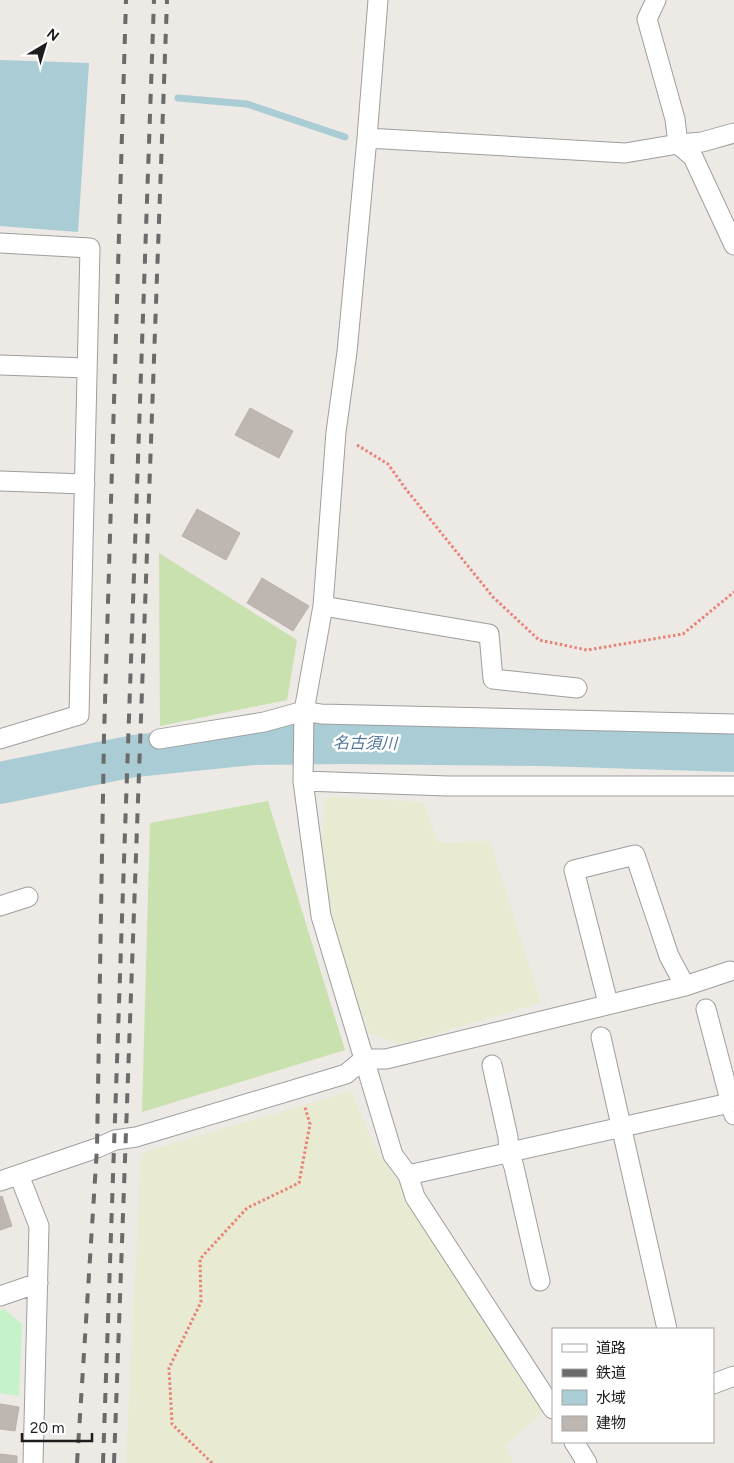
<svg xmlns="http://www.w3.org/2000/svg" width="734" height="1463" font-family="Figtree,'Noto Sans JP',sans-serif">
<rect width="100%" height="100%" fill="#ede9e4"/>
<path fill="#e8ead1" d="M 325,797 L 423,802 L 438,842 L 490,841 L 541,1003 L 400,1044 L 370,1034 L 342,960 L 321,858 Z
M 351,1091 L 373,1143 L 544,1411 L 506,1445 L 513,1463 L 126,1463 L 141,1153 Z"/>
<path fill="#c9e1af" d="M 159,553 L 297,640 L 287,700 L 160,726 Z
M 268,801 L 345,1050 L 142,1112 L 150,823 Z"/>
<path fill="#c5f2c8" d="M 4,1309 L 22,1324 L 19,1396 L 0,1393 L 0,1311 Z"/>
<path fill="#a9ccd5" d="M 0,60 L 89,63 L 78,232 L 0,226 Z"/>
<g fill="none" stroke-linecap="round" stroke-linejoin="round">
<path stroke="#a9ccd5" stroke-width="7" d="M 178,98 L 247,104 L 345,137"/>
<path stroke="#a9ccd5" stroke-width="42" d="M 0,783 L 134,756 L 252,744 L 345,743 L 542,745 L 734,751"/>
</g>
<path fill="#bdb6b1" stroke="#bdb1a8" d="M 250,408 L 293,431 L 279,458 L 235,435 Z
M 197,509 L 240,533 L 226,560 L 182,536 Z
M 262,578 L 309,606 L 293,631 L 247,603 Z
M 2,1196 L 12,1226 L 0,1230 L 0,1197 Z
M 0,1404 L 19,1407 L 15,1431 L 0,1429 Z
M 0,1454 L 17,1456 L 17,1463 L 0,1463 Z"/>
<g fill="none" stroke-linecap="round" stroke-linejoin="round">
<g stroke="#9e9e9e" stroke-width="21">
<path id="minor" d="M 378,0 L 367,138 L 347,352 L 336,432 L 323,606 L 304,711 L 303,781 L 321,916 L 393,1155 L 408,1175 L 415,1197 L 553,1409
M 656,0 L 647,19 L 675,119 L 678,144 L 693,157 L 734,245
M 367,138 L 625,153 L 678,144 L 702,142 L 734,133
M 0,243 L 90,248 L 79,715 L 0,739
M 0,365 L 87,368
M 0,481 L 85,484
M 323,606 L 489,634 L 493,679 L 577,688
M 159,739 L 264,722 L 304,711 L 321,714 L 734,724
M 303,781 L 448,786 L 734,786
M 0,906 L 28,897
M 608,1003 L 574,870 L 635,855 L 669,956 L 685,986
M 706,1009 L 734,1115
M 601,1037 L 667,1329
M 492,1065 L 508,1137 L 509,1152 L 514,1167 L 540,1281
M 19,1175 L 39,1226 L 33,1463
M 408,1175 L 734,1102
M 0,1181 L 97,1148 L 115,1140 L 136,1137 L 346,1074 L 364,1059 L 386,1059 L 685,986 L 730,971
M 0,1296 L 38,1283
M 713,1384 L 734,1376
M 574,1442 L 587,1463"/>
</g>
<path stroke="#e98278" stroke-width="3" stroke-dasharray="2.5 2.5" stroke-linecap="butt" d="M 357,445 L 388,464 L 405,488 L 493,597 L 539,640 L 587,650 L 683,634 L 734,592
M 212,1463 L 172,1424 L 169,1368 L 201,1302 L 200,1259 L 247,1208 L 299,1183 L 310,1124 L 305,1107"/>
<use href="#minor" stroke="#fff" stroke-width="19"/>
<path stroke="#6b6b6b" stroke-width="4" stroke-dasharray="10 10" stroke-linecap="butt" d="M 77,1463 L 97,1148 L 104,736 L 126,0
M 103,1463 L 154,0
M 114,1463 L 167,0"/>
</g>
<g text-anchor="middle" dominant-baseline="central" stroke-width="5" stroke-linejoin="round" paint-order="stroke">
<g font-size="16" font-style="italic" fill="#52779a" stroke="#fff">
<text transform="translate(365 743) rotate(1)">名古須川</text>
</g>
</g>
<rect x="552" y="1328" width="162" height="115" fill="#ffffff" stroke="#a5a5a5"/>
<rect x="562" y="1344" width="25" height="8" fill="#ffffff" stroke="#a5a5a5"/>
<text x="596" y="1353" font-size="15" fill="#1d1d1d">道路</text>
<rect x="562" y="1369" width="25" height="8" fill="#6b6b6b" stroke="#a5a5a5"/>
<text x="596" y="1378" font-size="15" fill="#1d1d1d">鉄道</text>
<rect x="562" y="1390" width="25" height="15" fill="#a9ccd5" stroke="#a5a5a5"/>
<text x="596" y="1403" font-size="15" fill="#1d1d1d">水域</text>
<rect x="562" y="1416" width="25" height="15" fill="#bdb6b1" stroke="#a5a5a5"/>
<text x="596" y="1428" font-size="15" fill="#1d1d1d">建物</text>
<g transform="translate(45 45) rotate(38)" stroke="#ffffff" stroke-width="4" paint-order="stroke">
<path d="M0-4L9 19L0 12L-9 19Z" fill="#1d1d1d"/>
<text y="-8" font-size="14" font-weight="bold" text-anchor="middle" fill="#1d1d1d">N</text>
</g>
<path d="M22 1433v8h70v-8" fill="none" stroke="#1d1d1d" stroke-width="2.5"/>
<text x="30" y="1433" font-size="15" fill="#1d1d1d" stroke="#ffffff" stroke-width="4" paint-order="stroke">20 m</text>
</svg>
